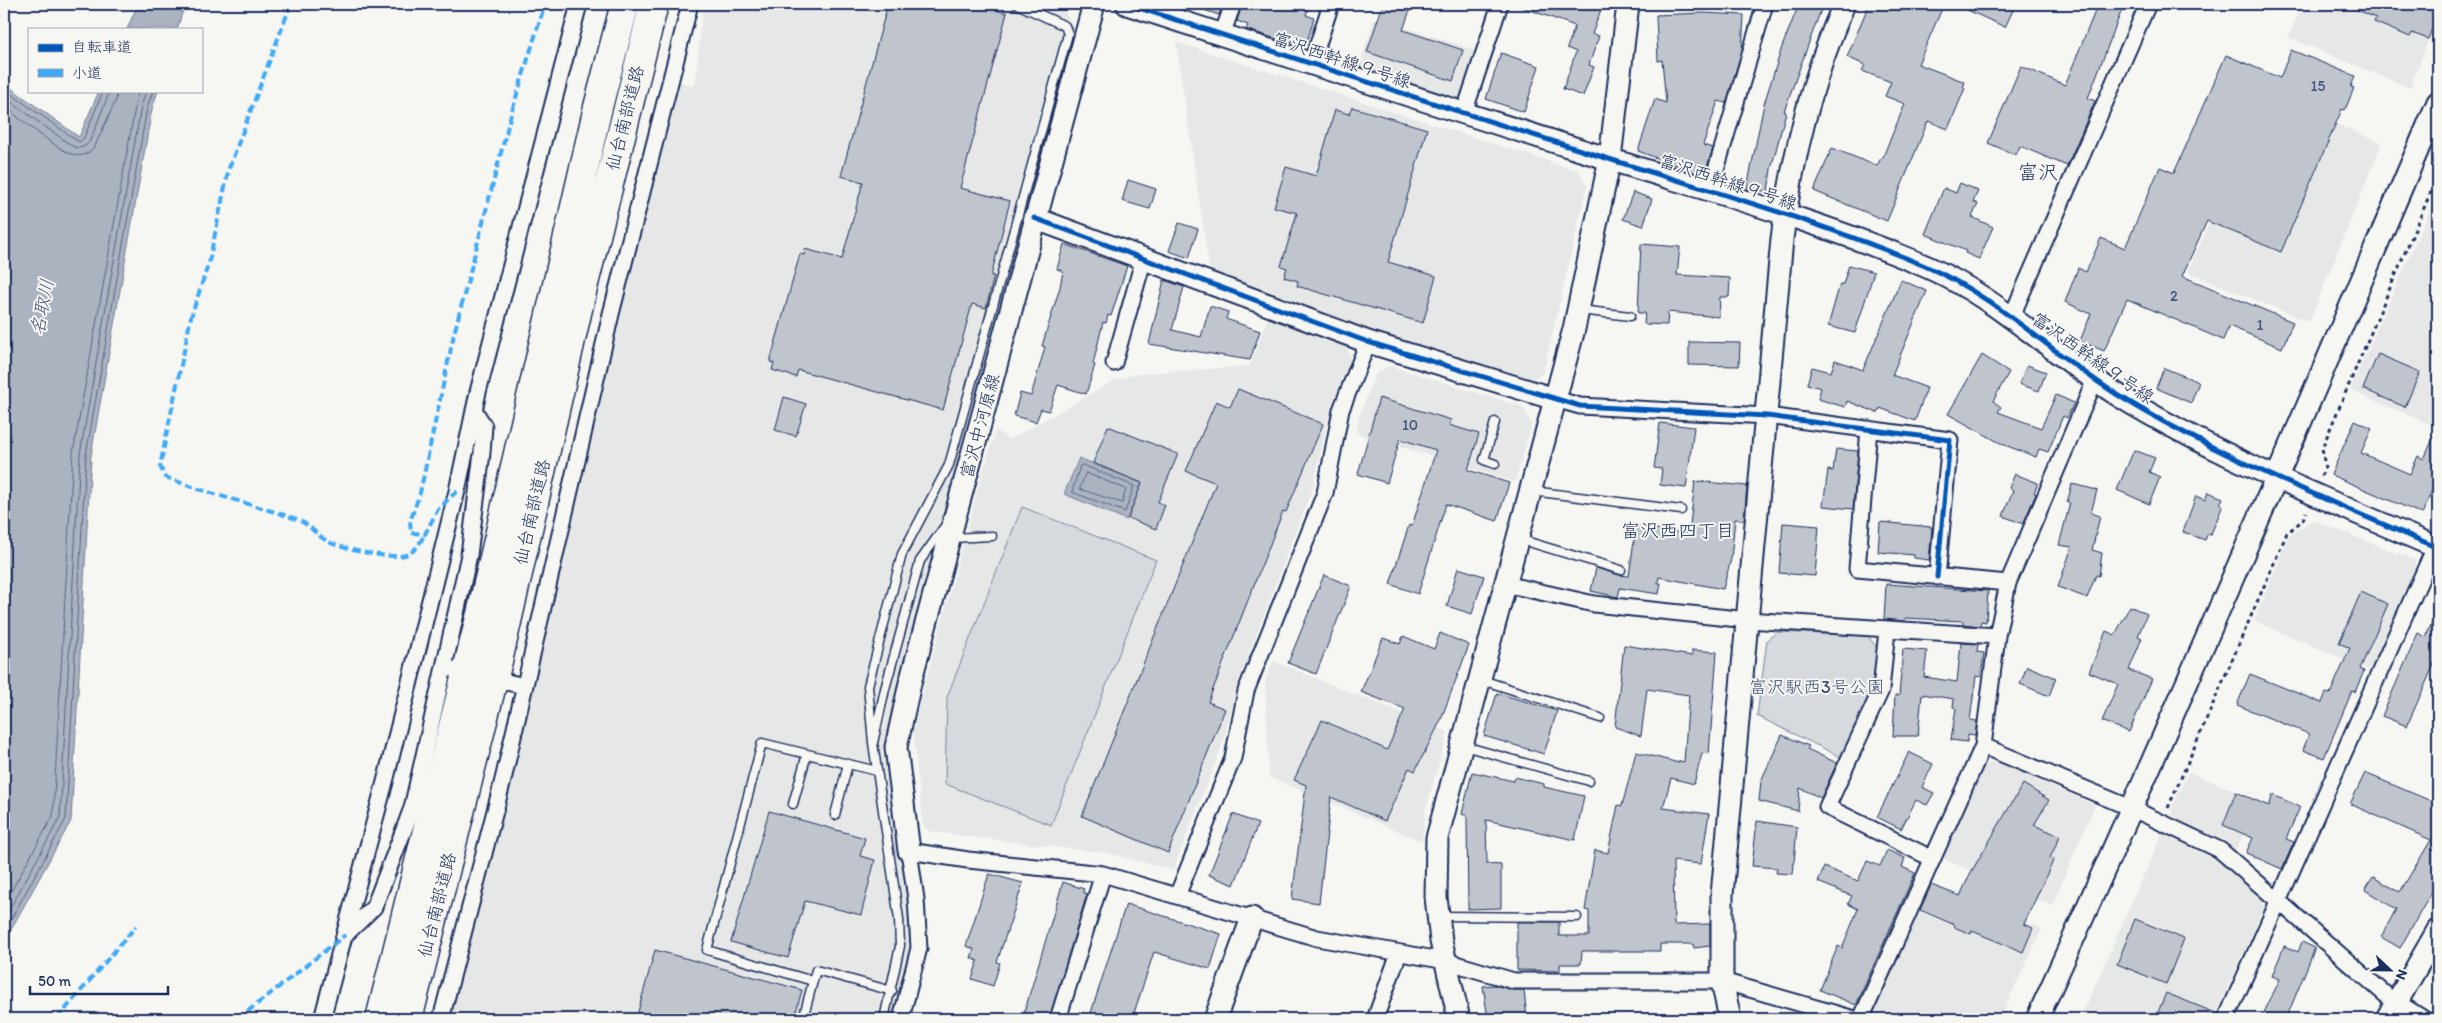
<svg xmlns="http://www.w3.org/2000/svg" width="2442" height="1023" font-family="Itim,'Klee One',sans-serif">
<rect width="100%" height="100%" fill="#f6f6f2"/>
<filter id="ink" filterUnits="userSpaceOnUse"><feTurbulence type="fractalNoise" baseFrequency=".02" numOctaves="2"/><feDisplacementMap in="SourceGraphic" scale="10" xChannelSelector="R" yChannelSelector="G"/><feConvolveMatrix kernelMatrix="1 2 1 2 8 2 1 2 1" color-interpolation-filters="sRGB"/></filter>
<g filter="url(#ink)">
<path fill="#e6e7e7" d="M 703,4 L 1061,4 L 1075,31 L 889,723 L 887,748 L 888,782 L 912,923 L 910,957 L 894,1019 L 448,1019 L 645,205 L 678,81 L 695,87 Z
M 2303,4 L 2438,4 L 2438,15 L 2410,88 L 2288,37 Z
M 1375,18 L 1478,51 L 1464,94 L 1453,100 L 1358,69 Z
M 1176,42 L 1579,171 L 1587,186 L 1543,373 L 1531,380 L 1373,331 L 1210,273 Z
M 2266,95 L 2382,143 L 2309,322 L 2188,272 Z
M 2438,192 L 2438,428 L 2350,390 Z
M 1268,317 L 1345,344 L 1351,359 L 1329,413 L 1313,487 L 1239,680 L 1222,746 L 1173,870 L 1107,853 L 931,832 L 923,826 L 913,728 L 981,478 L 996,430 L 1009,440 L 1116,380 L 1137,374 L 1250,366 Z
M 1390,366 L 1523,407 L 1532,424 L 1515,482 L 1356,433 L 1360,414 L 1376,373 Z
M 2312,520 L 2415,560 L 2415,571 L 2372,671 L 2254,621 L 2288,537 Z
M 1273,661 L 1448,732 L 1426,808 L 1422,841 L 1269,777 L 1265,682 Z
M 1994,761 L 2095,805 L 2052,906 L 1942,858 L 1981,768 Z
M 2189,772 L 2258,800 L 2236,851 L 2225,840 L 2175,820 L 2171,809 Z
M 2162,834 L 2218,860 L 2263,898 L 2264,907 L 2214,1019 L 2080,1019 Z
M 1955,891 L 2042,929 L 2000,1019 L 1869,1019 L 1920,912 L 1943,921 Z"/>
<path fill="#d6d9dd" stroke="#78849e" d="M 1022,507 L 1156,560 L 1051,825 L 945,784 L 947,697 Z
M 1777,632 L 1868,636 L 1877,648 L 1873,692 L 1843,758 L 1757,716 L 1767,640 Z"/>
<path fill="#abb2c0" stroke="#717e99" d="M 138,4 L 185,4 L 177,29 L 127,29 Z
M 4,74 L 8,86 L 79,137 L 99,91 L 158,91 L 152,109 L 91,455 L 71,821 L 4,942 Z
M 1079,458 L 1142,483 L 1127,520 L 1064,494 Z"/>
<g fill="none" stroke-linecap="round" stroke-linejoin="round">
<path stroke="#556385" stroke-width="1" d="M 4,89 L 79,142 L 84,138 L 103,91
M 4,97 L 72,146 C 79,149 85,148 90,141 L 110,91
M 4,106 C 18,117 61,153 75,155 C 84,157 90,152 95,146 L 116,100 L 117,91
M 1083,465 L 1134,486 L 1125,512 L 1072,492 L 1080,466 Z
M 1086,473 L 1126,489 L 1122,503 L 1080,489 Z
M 4,904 L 53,816 L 73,453 L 138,91
M 4,919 L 60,818 L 80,454 L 141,107 L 146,91
M 4,932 L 66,819 L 86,455 L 147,108 L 153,91"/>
</g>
<path fill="#c0c4cd" stroke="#1b2f5e" d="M 888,4 L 973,4 L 1007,13 L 960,188 L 1010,201 L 991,276 L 994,276 L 986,308 L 972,304 L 943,410 L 798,370 L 796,377 L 772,370 L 774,363 L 770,362 L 800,254 L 804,255 L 805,249 L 842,259 L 863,182 L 841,176 Z
M 1193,4 L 1223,4 L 1219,15 L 1192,6 Z
M 1242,4 L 1272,4 L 1286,9 L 1288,4 L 1310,4 L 1306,15 L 1314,18 L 1306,45 L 1292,41 L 1291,44 L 1246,29 L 1248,25 L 1237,21 Z
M 1383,4 L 1412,4 L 1403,30 L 1463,50 L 1453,81 L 1367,52 Z
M 1519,4 L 1603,4 L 1592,34 L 1599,36 L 1589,65 L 1594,67 L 1583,96 L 1563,89 L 1576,52 L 1567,48 L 1575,26 L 1519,6 Z
M 1799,4 L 1823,4 L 1784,111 L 1786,112 L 1771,169 L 1768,192 L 1747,188 L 1764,104 L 1782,47 Z
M 1869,4 L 1944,4 L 1918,64 L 1965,82 L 1963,87 L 1965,88 L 1948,129 L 1928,121 L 1887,221 L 1814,191 L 1832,148 L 1877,166 L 1881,158 L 1882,159 L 1905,104 L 1885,96 L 1891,82 L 1862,71 L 1865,65 L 1847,57 Z
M 1954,4 L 2016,4 L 2005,27 Z
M 2098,4 L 2124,4 L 2088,98 L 2095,101 L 2067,166 L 2020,146 L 2016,155 L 1988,143 L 2021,66 L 2065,85 Z
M 2343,4 L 2428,4 L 2438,8 L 2438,14 L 2428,39 L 2412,33 L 2410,37 L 2374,22 L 2376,18 Z
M 1703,13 L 1744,15 L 1742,50 L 1727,101 L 1726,103 L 1718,101 L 1703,145 L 1713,148 L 1704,176 L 1638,151 L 1655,99 L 1666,103 L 1662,60 L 1658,61 L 1656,15 Z
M 2291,50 L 2355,76 L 2351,87 L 2354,88 L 2345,110 L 2342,109 L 2281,252 L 2207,221 L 2182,276 L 2293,322 L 2282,348 L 2229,326 L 2223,340 L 2127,299 L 2104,351 L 2080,341 L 2091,314 L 2065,302 L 2078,268 L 2086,272 L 2101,238 L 2125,248 L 2160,167 L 2174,173 L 2226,55 L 2280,78 Z
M 1501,53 L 1539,66 L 1524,112 L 1486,99 Z
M 1352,107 L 1427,129 L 1388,262 L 1436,276 L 1423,323 L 1297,286 L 1298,281 L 1284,277 L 1287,268 L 1281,266 L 1297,213 L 1274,207 L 1286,167 L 1316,176 L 1335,110 L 1349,114 Z
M 1128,180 L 1156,189 L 1150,209 L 1122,201 Z
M 1960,183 L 1978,191 L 1973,202 L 1978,204 L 1972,217 L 1993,227 L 1979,259 L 1965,253 L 1966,251 L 1925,234 L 1944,188 L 1956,193 Z
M 1633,192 L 1652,199 L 1643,226 L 1623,219 Z
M 1179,223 L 1198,229 L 1189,258 L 1169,251 Z
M 1064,244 L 1127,266 L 1111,316 L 1108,315 L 1106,323 L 1103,322 L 1093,364 L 1095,365 L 1086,394 L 1058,385 L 1049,411 L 1041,409 L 1036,422 L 1014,416 L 1020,393 L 1031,396 L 1045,347 L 1042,346 L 1060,287 L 1063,271 L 1057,269 Z
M 1641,244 L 1680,247 L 1677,275 L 1730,278 L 1729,297 L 1720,297 L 1719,317 L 1668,312 L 1667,325 L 1644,324 L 1645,313 L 1638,313 Z
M 1849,265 L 1874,272 L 1855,333 L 1828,326 L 1840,284 L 1843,284 Z
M 1164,280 L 1184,287 L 1172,330 L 1201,337 L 1210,306 L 1228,312 L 1226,319 L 1260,331 L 1250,360 L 1149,344 Z
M 1901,280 L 1927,291 L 1892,375 L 1927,388 L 1915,421 L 1880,408 L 1878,413 L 1847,401 L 1845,407 L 1818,399 L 1821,388 L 1807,384 L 1812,367 L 1831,372 L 1835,360 L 1863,370 Z
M 1689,342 L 1740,343 L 1739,366 L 1689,365 Z
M 2378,354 L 2420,372 L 2405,407 L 2363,389 Z
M 1982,355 L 2009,372 L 1993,401 L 2001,407 L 1998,412 L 2041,428 L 2056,395 L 2074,403 L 2067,418 L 2063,416 L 2048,452 L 2039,449 L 2036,457 L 2002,444 L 1948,414 Z
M 2027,365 L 2046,372 L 2039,391 L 2019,384 Z
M 2164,368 L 2199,382 L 2191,403 L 2156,388 Z
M 1238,389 L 1323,424 L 1286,512 L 1283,511 L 1208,702 L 1225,709 L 1168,853 L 1082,816 L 1216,483 L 1186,471 L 1216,401 L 1230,407 Z
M 784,397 L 806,404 L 796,436 L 775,430 Z
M 1379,398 L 1451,420 L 1449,425 L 1479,434 L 1468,470 L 1509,483 L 1497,521 L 1446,504 L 1418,594 L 1390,584 L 1409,525 L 1412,526 L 1436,450 L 1400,439 L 1387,483 L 1358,474 Z
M 2355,420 L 2372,428 L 2361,453 L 2410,474 L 2418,456 L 2424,459 L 2438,427 L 2438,476 L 2422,514 L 2331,475 Z
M 1660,423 L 1694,427 L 1686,488 L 1660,485 L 1662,469 L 1654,468 Z
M 1108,426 L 1178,454 L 1158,502 L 1165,505 L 1156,529 L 1128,518 L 1142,483 L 1093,463 Z
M 1836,449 L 1858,451 L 1853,509 L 1823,506 L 1828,470 L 1833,471 Z
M 2134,450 L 2155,458 L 2149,472 L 2160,477 L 2149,504 L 2117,490 Z
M 2015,474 L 2038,483 L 2034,493 L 2036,494 L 2023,524 L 2003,516 L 2013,490 L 2009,488 Z
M 1695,481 L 1747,486 L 1744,520 L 1735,519 L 1731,559 L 1723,589 L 1659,577 L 1658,583 L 1661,583 L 1659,594 L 1620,588 L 1618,597 L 1591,591 L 1596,568 L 1619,575 L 1629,576 L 1636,526 L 1689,534 Z
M 2072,484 L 2097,490 L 2091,513 L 2100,516 L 2092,550 L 2102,553 L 2099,576 L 2096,575 L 2087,598 L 2058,587 L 2072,547 L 2059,545 L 2070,503 L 2067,503 Z
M 2208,492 L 2223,498 L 2220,504 L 2223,505 L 2211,534 L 2208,533 L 2205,540 L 2183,532 L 2196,496 L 2205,500 Z
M 1880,522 L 1932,527 L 1929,560 L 1914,558 L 1914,555 L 1878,552 Z
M 1783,523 L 1819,526 L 1815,576 L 1779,573 Z
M 1458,568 L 1484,576 L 1472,614 L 1447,606 Z
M 1324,575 L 1351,586 L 1316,674 L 1288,663 Z
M 1886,584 L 1988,591 L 1986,622 L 1981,621 L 1980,626 L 1963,624 L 1963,621 L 1905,618 L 1905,621 L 1884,619 Z
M 2361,592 L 2388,604 L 2360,669 L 2364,671 L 2355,692 L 2352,691 L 2324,758 L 2303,750 L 2309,734 L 2237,705 L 2250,674 L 2322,703 L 2326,693 L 2330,694 L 2350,648 L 2339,643 Z
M 2130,606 L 2147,614 L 2138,636 L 2142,638 L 2129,670 L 2152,679 L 2129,732 L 2102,721 L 2118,684 L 2089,672 L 2106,631 L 2115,635 Z
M 2438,607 L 2438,655 L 2407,726 L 2382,716 L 2418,633 L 2426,637 Z
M 1440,633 L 1469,645 L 1440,722 L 1415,771 L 1409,768 L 1385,821 L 1331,797 L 1319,903 L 1292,899 L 1306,785 L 1294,780 L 1322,720 L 1387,750 L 1405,709 L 1361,692 L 1383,638 L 1400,644 L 1403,636 L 1434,649 Z
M 1961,643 L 1978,644 L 1977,652 L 1984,653 L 1981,677 L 1976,676 L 1970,720 L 1977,721 L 1975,735 L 1968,734 L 1967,742 L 1951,740 L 1956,708 L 1953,707 L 1954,699 L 1922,694 L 1918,736 L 1893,736 L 1895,695 L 1899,696 L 1903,649 L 1927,651 L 1924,677 L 1957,682 Z
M 1624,645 L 1692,656 L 1692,650 L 1717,652 L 1709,754 L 1702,753 L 1694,784 L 1671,778 L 1663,808 L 1709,814 L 1701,864 L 1673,861 L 1674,925 L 1710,924 L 1710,946 L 1694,948 L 1693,944 L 1660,944 L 1660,951 L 1582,951 L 1581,964 L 1560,964 L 1560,971 L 1517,970 L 1517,922 L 1559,922 L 1559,936 L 1589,936 L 1589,911 L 1585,910 L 1595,850 L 1608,853 L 1618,805 L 1622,806 L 1636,752 L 1679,763 L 1679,761 L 1684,762 L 1689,695 L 1647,689 L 1641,736 L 1615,727 Z
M 2027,666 L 2056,678 L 2049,696 L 2020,684 Z
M 1497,693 L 1557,711 L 1544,754 L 1484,736 Z
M 1782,735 L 1809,746 L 1807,749 L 1837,763 L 1821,798 L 1800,788 L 1798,811 L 1759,801 L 1761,781 Z
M 1909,752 L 1933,764 L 1922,787 L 1934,793 L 1927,805 L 1916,800 L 1901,829 L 1877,817 Z
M 1472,772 L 1514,781 L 1515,777 L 1544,784 L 1544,787 L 1584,796 L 1575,840 L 1486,820 L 1487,864 L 1501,865 L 1501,908 L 1468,909 L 1467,816 L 1462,814 Z
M 2365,773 L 2438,804 L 2438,881 L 2400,948 L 2381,937 L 2396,909 L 2365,890 L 2373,877 L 2400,892 L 2431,840 L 2350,804 Z
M 2023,784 L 2049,800 L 2034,825 L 2060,836 L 2050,858 L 2054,859 L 2024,924 L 2033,928 L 2023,952 L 1972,931 L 1971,934 L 1954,927 L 1955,925 L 1920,910 L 1931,885 L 1960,896 L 1970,874 Z
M 2236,792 L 2269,806 L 2273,795 L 2300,807 L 2286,839 L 2294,842 L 2282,869 L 2246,853 L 2253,838 L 2223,825 Z
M 769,811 L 865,838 L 860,856 L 875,860 L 861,915 L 805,901 L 788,958 L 731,942 Z
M 1233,814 L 1258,824 L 1234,885 L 1209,875 Z
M 1757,821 L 1797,827 L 1793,874 L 1776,873 L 1777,868 L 1752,866 Z
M 1887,850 L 1905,858 L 1902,867 L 1915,873 L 1856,1005 L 1820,990 L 1838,946 L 1842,948 L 1858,909 L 1848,904 L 1852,896 L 1818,882 L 1824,867 L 1858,881 L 1867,861 L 1880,866 Z
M 989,874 L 1023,883 L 997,962 L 1000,963 L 993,986 L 972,979 L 978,961 L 971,958 L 974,949 L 966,946 Z
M 1063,882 L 1084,889 L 1083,892 L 1087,894 L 1049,1019 L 1045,1019 L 1024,1013 Z
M 1126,904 L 1221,934 L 1210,969 L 1154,952 L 1132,1019 L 1089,1019 Z
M 2135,919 L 2184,939 L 2166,984 L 2117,964 Z
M 2302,942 L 2315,948 L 2286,1019 L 2261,1019 L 2280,979 L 2272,976 L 2284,946 L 2298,952 Z
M 655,950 L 802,990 L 794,1019 L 636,1019 Z
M 1494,985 L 1512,990 L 1524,990 L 1527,1019 L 1488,1019 L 1483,986 Z
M 2166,993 L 2218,1014 L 2217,1019 L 2155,1019 Z"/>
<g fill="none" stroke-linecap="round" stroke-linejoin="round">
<g stroke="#1b2f5e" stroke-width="11">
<path id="lane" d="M 1580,310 L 1630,316
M 1495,422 L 1484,460 L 1495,464
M 1532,491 L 1681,510
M 952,538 L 992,536
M 1519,539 L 1621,570
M 1482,680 L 1600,718
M 873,743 L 868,686 L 902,554 L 949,465 L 1068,34 L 1065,26 L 1017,4
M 1464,746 L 1589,781
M 877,771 L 762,743 L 707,950 L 813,981 L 816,970 L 892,991
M 793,804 L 807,754
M 835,815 L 848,764
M 1440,916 L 1577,917
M 803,1019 L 813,981
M 884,1019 L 900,946 L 899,919 L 873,743 L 885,689 L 920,561 L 945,526"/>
</g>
<g stroke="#1b2f5e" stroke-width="19">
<path id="street" d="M 1222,35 L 1233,4
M 1311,65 L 1331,4
M 1464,113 L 1500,4
M 1710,190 L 1765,4
M 2011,318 L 2148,4
M 1114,363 L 1144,258
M 2095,380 L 2008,583 L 1997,636 L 1983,746 L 2133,809 L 2220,850 L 2386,995 L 2424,1019
M 1555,399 L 1580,406 L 1767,416 L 1950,440 L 1937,577
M 1869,429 L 1857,569 L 2008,583
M 1505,584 L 1594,604 L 1748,620 L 1997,636
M 1887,630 L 1881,690 L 1827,807 L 1931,858
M 452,669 L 444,667 L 469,555 L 482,453 L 484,426 L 474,410
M 507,682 L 524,686
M 1177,896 L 1233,758 L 1246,691 L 1325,493 L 1341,410 L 1368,342
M 345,935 L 374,907 L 403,832 L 412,808 L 444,667
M 322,1019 L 386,778 L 457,491 L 478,392 L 579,4
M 441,1019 L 503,780 L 611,314 L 690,4
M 901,1019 L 919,948 L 916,899 L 909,851 L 968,860 L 1103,874 L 1317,938 L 1446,961 L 1514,981 L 1722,981 L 1854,1019
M 1058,1019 L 1103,874
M 1375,1019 L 1399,953
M 1861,1019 L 1983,746
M 2226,1019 L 2435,547"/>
</g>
<g stroke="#1b2f5e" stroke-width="25">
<path id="secondary" d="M 1127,4 C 1288,57 1450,109 1612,160 C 1717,193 1824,223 1925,266 C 1998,297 2054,356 2121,397 C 2219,457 2333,502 2438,548
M 1034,218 L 1368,342 L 1555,399
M 909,851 L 896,747 L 910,683 L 1094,4
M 1215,1019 L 1252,918
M 1459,1019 L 1441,941 L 1436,897 L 1437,838 L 1574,329 L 1610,159 L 1628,4
M 1730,1019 L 1722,981 L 1722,895 L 1782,239 C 1792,156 1811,81 1844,4
M 2037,1019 C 2175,715 2307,409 2438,102
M 2387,1019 L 2438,930"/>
</g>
<g stroke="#1b2f5e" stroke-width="31">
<path id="highway" d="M 380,1019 L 481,614 L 598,107 L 625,4
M 408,1019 L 499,657 L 580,300 L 654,4"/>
</g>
<path stroke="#1b2f5e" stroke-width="3" stroke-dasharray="4 4" stroke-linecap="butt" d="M 2321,476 L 2325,467 L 2322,448 L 2438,175
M 2168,808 L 2287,533 L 2303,520 L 2306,512"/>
<use href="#lane" stroke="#f6f6f2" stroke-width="8"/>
<use href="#street" stroke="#f6f6f2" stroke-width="15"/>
<use href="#secondary" stroke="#f6f6f2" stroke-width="21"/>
<use href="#highway" stroke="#f6f6f2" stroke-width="28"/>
<path stroke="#3fa9f5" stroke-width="4" stroke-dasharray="8 4" stroke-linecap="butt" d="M 291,4 L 229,168 L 209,262 L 191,317 L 160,466 L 165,477 C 208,494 253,504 296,519 C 308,523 316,535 327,541 C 340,549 395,561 408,554 C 417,550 420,542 425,534
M 457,491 L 438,509 L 425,534 L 411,533 L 410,521 L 420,493 L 454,334 L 511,114 L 545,4
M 57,1019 L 136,926
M 238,1019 L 345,935"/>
<g stroke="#f6f6f2" stroke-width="8">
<path id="cycleway" d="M 1127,4 C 1288,57 1450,109 1612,160 C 1717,193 1824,223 1925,266 C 1998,297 2054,356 2121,397 C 2219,457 2333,502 2438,548
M 1034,218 L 1368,342 L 1580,406 L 1767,416 L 1950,440 L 1937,577"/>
</g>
<use href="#cycleway" stroke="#0057b8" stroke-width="5"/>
</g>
</g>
<g text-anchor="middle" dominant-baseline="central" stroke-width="4" stroke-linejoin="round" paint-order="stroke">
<g font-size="15" fill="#44547a">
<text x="2318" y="86">15</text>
<text x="2174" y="296">2</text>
<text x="2260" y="325">1</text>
<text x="1410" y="425">10</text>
</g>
<g font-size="18" fill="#1b2f5e" stroke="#f6f6f2">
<text transform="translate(1342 60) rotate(18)">富沢西幹線９号線</text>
<text transform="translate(625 118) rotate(-76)">仙台南部道路</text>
<text transform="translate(1728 182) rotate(18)">富沢西幹線９号線</text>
<text transform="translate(2093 358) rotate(35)">富沢西幹線９号線</text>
<text transform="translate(980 426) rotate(-75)">富沢中河原線</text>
<text transform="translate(532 512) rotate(-77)">仙台南部道路</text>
<text transform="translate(437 905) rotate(-76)">仙台南部道路</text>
</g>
<g font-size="18" fill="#405177" stroke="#f6f6f2">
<text x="1817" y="687">富沢駅西3号公園</text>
</g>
<g font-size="19" font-style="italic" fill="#46567b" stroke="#f6f6f2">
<text transform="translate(42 307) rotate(-79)">名取川</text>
</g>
<g font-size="19" fill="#1b2f5e" stroke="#f6f6f2">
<text x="1678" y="530">富沢西四丁目</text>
</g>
<g font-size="20" fill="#1b2f5e" stroke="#f6f6f2">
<text x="2038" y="172">富沢</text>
</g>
</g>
<rect width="2442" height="1023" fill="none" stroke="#f6f6f2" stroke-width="20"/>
<rect x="10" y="10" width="2422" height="1003" fill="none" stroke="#1b2f5e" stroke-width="2" filter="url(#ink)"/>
<rect x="28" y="28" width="175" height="65" fill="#f6f6f2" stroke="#9ea6b7"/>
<rect x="38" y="44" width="25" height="8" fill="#0057b8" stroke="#9ea6b7"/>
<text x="72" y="52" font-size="15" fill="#1b2f5e">自転車道</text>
<rect x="38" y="69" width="25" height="8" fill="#3fa9f5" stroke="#9ea6b7"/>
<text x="72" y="78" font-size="15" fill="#1b2f5e">小道</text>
<g transform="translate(2390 970) rotate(112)" stroke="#f6f6f2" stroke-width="4" paint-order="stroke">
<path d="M0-4L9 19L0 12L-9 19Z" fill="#1b2f5e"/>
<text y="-8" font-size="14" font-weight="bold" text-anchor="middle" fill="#1b2f5e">N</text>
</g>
<path d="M30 986v8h138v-8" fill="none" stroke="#1b2f5e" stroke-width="2.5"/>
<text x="38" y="986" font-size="15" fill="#1b2f5e" stroke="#f6f6f2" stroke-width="4" paint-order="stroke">50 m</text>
</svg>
